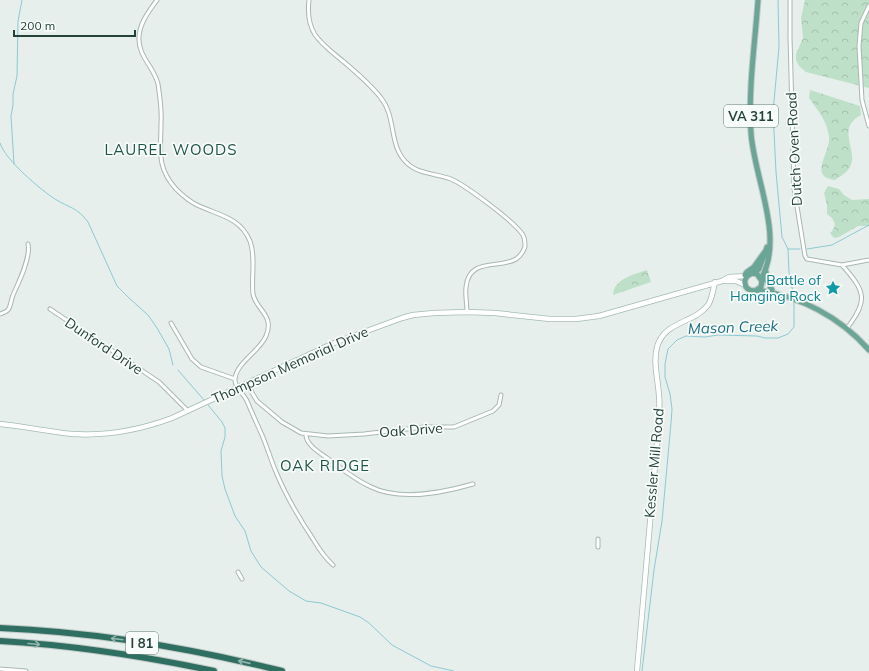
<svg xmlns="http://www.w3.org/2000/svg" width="869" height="671" font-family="Mulish,sans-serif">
<defs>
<pattern id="forest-crowns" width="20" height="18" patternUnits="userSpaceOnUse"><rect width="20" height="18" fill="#bfe0c8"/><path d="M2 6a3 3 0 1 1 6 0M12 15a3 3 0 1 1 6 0" fill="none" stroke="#a4c1ad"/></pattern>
</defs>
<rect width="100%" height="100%" fill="#e6efeb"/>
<path fill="url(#forest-crowns)" d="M 805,0 L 869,0 L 869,88 L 806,72 L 799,66 L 796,60 L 796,54 L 803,38 L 801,18 Z
M 810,90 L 860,106 L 861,115 C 835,128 859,150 850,167 C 847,173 840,176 835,180 C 807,177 831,152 829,137 C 828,122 817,109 809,98 Z
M 828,186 L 839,189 L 844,195 L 852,200 L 869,199 L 869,226 L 858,226 L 839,237 L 834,238 L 830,233 L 833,230 L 835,224 L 832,218 L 827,214 L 827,205 L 824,193 Z
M 647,270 L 651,282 L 613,295 C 613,279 635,274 647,270 Z"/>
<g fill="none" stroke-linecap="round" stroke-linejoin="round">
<path stroke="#8ec9d4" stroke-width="1" d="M 778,0 L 779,47 L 773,112 L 776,172 L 782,237 L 788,249 L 789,273 L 794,297
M 0,143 C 5,160 41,190 55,199 C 69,208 77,207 88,222 L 117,286 L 129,298 L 148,315 L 157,328 L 169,349 L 173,365
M 14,164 L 11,116 L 13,105 L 13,94 L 17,76 L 18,21 L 22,0
M 788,249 L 800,249
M 807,249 L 832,245 L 869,225
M 178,370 L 204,400
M 208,405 L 222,422 L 225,428 L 225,437 L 221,451 L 222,476 L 225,489 L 235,516 L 245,531 L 251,551 L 261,567 L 289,591 L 306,601 L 321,603 L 360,617 L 369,623 L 392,645 L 431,666 L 454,671
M 642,671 L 654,570 L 662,521 L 671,423 L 672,409 L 670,394 L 665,377 L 665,364 L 668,349 L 677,340 L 686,336 L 705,337 L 718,335 L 757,336 L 765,338 L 778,338 L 788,334 L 794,327 L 794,302"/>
<g stroke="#a8b8b2" stroke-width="5">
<path id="street" d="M 157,0 C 149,11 139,24 139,38 C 138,56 154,67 158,84 C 160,97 162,110 161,123 C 161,150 156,167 176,189 C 182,195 189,201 197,205 C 218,215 240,217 250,241 C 256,258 251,277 253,294 C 256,310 275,315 266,336 C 260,351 236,363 235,379 C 234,387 244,394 247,401 C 252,413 257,424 262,435 C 267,447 271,460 276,472 C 286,496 299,518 313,539 C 319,549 324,557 333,565
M 309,0 C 305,34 321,43 344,62 C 357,73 371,85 381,98 C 397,118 388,147 408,164 C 419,174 437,174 451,179 C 465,185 515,222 523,235 C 525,239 525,242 525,247 C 523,252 521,256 516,259 C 500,269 469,257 466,287 C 465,295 467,304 467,312
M 790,0 L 790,37 L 794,188 L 805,256 L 807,259 L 842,265 L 869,260
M 869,6 L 861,23 L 859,46 L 862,100 L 869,126
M 842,265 C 865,291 869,300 847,328
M 50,309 L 159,382 L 188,411
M 0,314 C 3,313 6,312 8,310 C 11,306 11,300 13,295 C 19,282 31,257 28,244
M 171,323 L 192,359 L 201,367 L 235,379
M 251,382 L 251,391 L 257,401 L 282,422 L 301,433 L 328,436 L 364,434 L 424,427 L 454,427 L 493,411 L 499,405 L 501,395
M 306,434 C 305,444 320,453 327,458 C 341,468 355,480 371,487 C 400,501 442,493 473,484
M 598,539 L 598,547
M 238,572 L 242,579
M 0,669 L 26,671"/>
</g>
<g stroke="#a4bbb3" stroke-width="6">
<path id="secondary" d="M 724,281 L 736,281 L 745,285
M 0,424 C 24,426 48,432 73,434 C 106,436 140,430 172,418 L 334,343 L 402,318 L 413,315 L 434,313 L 467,312 L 495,313 L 550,319 L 576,319 L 599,316 L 722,281 L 729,277 L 747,276
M 637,671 L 659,420 C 659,412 660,404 659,396 C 658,379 653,363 657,347 C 665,320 694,324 708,305 C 712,299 713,290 715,282"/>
</g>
<g stroke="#c2cac8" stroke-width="7">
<path id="primary" d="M 758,0 C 755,44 748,89 751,133 C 754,178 785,237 761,279
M 766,272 L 766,279 L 772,290
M 751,273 L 757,274 L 762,281 L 761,287 L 755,291 C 748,291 744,287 745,280 L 747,276 L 759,269 L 767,247
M 745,275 L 747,272 L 754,267 L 764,253
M 757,290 C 800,296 840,317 869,350"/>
</g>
<g stroke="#c2cac8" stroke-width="8">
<path id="highway" d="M 0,628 C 95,632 190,648 282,671
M 0,641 C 72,645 143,656 214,671"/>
</g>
<use href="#street" stroke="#fff" stroke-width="3"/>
<use href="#secondary" stroke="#fff" stroke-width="4.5"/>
<use href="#primary" stroke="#6aa596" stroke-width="5"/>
<use href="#highway" stroke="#2f6f62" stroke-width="6"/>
</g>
<defs><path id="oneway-shaft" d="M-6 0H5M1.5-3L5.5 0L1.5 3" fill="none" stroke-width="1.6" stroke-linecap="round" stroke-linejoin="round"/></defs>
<g stroke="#93b5ae">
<use href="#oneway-shaft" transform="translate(117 639) rotate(-173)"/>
<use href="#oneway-shaft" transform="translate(34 644) rotate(5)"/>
<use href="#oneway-shaft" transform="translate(244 662) rotate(-167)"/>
</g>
<defs>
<g id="sight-bare" transform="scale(1.2)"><path d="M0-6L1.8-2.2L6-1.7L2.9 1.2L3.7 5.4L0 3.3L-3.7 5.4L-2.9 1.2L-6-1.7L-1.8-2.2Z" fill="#0f9aa8" stroke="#f7fbf9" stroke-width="2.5" paint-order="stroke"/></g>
</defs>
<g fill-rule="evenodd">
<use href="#sight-bare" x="833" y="288"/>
</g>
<g text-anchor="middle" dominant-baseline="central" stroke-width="3.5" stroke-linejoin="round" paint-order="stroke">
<g fill="#f7fbf9" stroke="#637a73" stroke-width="1">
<rect x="724" y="105" width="54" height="22" rx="3"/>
<rect x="126" y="632" width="32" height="22" rx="3"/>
</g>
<g font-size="13" font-weight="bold" fill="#24423a">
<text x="751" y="116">VA 311</text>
<text x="142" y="643">I 81</text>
</g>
<g font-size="14" fill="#24423a" stroke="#f7fbf9">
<text transform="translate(794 149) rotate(-93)">Dutch Oven Road</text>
<text transform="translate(104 346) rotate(34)">Dunford Drive</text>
<text transform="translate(290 365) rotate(-24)">Thompson Memorial Drive</text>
<text transform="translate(411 430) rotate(-4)">Oak Drive</text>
<text transform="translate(654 463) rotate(-85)">Kessler Mill Road</text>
</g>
<g font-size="14" fill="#0d838f" stroke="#f7fbf9" text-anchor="end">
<text x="821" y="280">Battle of<tspan x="821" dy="16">Hanging Rock</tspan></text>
</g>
<g font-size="15" letter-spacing="1" fill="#1f5548" stroke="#f7fbf9">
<text x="171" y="149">LAUREL WOODS</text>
<text x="325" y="465">OAK RIDGE</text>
</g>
<g font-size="15" font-style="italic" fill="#1c6f80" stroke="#f7fbf9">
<text transform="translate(733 327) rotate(-2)">Mason Creek</text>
</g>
</g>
<path d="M14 30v6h121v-6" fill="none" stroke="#24423a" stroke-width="2"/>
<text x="20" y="30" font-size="12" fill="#24423a" stroke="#f7fbf9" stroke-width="3" paint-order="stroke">200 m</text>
</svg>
